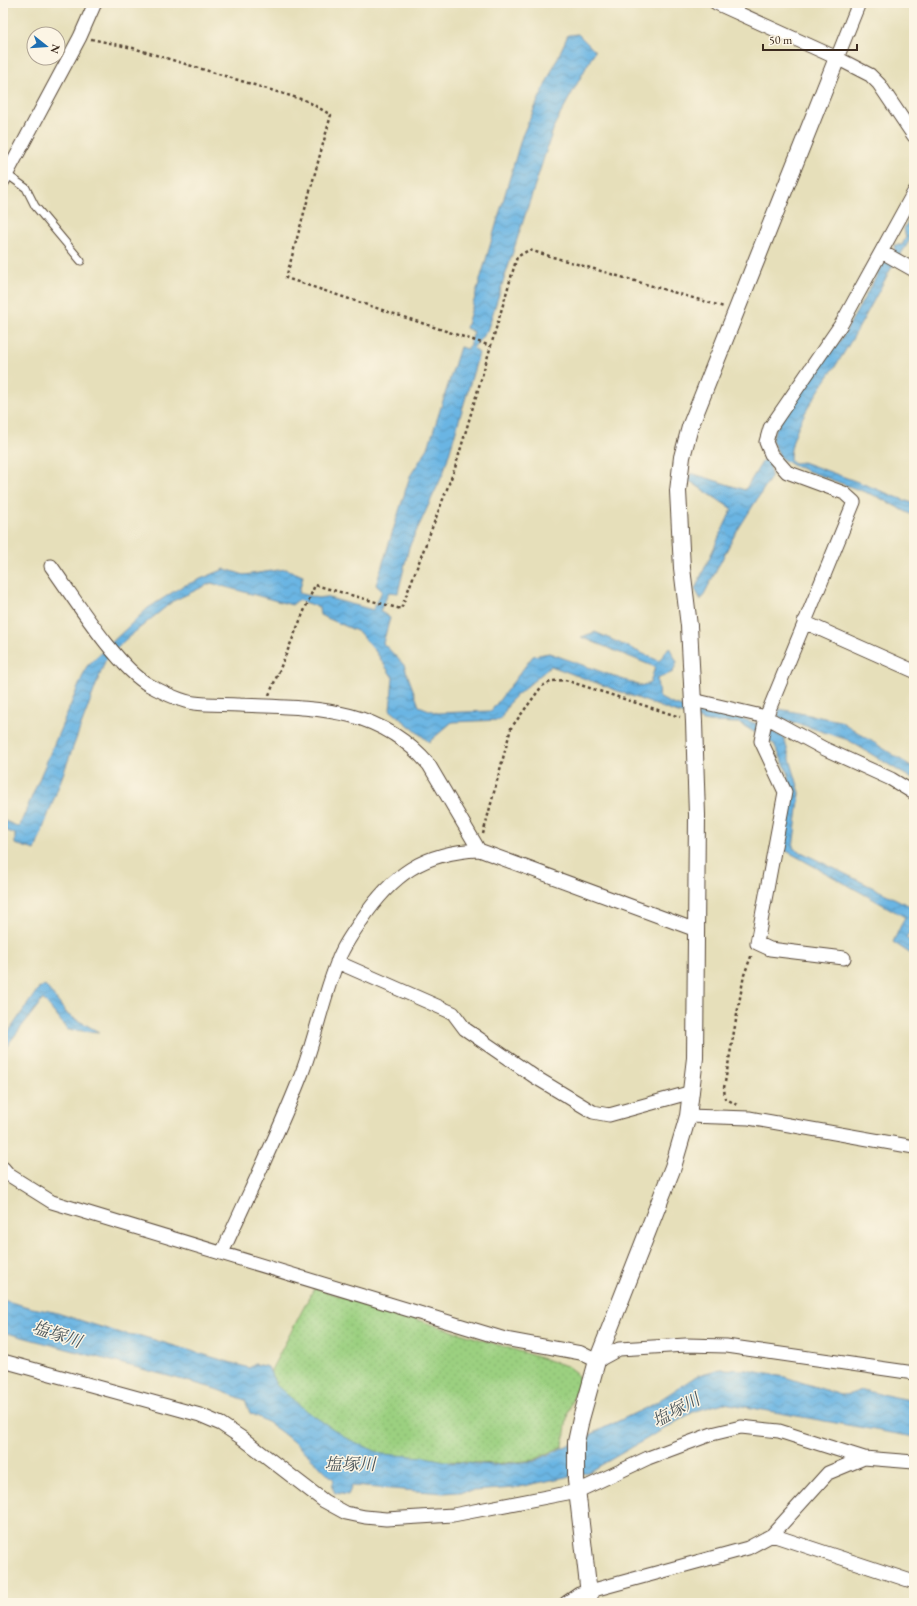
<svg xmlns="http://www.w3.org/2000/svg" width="917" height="1606" font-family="'EB Garamond','Noto Serif JP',serif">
<defs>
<pattern id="park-dots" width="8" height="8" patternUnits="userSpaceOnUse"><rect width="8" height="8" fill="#9bd080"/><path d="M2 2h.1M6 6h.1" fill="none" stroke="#86b36e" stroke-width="1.8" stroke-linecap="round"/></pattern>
<pattern id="water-waves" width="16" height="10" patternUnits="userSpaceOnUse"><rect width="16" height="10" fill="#6bb5e3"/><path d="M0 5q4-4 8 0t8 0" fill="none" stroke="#5993b7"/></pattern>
</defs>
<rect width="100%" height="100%" fill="#fcf5e5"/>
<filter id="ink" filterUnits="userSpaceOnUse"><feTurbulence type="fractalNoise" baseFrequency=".025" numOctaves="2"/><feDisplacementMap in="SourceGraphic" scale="8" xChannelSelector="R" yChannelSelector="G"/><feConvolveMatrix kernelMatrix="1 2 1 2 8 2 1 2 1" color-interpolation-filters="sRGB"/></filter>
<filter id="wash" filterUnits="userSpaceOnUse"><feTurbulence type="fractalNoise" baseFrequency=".012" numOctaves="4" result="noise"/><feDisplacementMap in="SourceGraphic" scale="16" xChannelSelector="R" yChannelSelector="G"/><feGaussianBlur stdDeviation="0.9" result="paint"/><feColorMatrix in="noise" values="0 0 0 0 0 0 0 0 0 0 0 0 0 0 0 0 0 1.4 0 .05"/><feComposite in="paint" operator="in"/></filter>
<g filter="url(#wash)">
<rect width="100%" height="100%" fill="#e6dfba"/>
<path fill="url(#park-dots)" stroke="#6b7d4f" d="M 314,1288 L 567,1366 L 576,1373 L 580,1380 L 568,1412 L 563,1446 L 534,1460 L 495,1464 L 449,1461 L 408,1467 L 364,1461 L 270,1384 L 271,1370 Z"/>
<path fill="url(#water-waves)" stroke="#537080" d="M 578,34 L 595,51 L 555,124 L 487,331 L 473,348 L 479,353 L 443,474 L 409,547 L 398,593 L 389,592 L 380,611 L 390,618 L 383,643 L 404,665 L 419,706 L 437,713 L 491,711 L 533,656 L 549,653 L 641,686 L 650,683 L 655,667 L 581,637 L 595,632 L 659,661 L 669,647 L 677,662 L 673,672 L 657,679 L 659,697 C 681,712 711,710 736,717 C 752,721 770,729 784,738 L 800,793 L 793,848 L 914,908 L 914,924 L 906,938 L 914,944 L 914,956 L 893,942 L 905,917 L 783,849 L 792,800 L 788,772 L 774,744 L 739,723 L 708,722 L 672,711 L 551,666 L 511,700 L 500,720 L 452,722 L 429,742 L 390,710 L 393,678 L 376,652 L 359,632 L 320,615 L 319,607 L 298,600 L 292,605 L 211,583 L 173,601 L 125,640 L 105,661 L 35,850 L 15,844 L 15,834 L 3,829 L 3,816 L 3,820 L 19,827 L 87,666 L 148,608 L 181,587 L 225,569 L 244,575 L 286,569 L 303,576 L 299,593 L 318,598 L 325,597 L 373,610 L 382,591 L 376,585 L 410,476 L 428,448 L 460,347 L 468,349 L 474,332 L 466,328 L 522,136 L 568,35 Z
M 914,209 C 914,215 916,224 914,230 C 909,245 897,258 889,272 C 875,298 861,325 845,351 C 827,381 789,425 790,461 L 795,463 L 803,462 L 866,485 L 914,504 L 914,516 L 878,497 L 792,465 L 781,458 L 772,441 L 775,430 L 821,361 L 839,343 L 885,261 L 889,262 L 895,252 L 894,245 L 902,245 L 906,237 L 904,229 Z
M 764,459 L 770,464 L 771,477 L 734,536 L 701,600 L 695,589 L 732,509 L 688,480 L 691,473 L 745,490 Z
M 779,709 L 840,721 L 914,768 L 914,780 L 848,740 L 778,717 Z
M 45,985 L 68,1015 L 99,1032 L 68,1030 L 43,999 L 6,1047 L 3,1066 L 3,1040 L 38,989 Z
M 3,1300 L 32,1308 L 54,1312 L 120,1333 L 141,1336 L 249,1368 L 255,1364 L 268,1367 L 276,1385 L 305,1410 L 348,1439 L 382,1454 L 425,1457 L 450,1462 L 494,1465 L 535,1461 L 652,1405 L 698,1375 L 721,1369 L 747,1370 L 785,1377 L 841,1395 L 850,1394 L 862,1390 L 914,1401 L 914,1437 L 724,1403 L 695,1411 L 589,1472 L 514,1488 L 444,1493 L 352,1486 L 348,1495 L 335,1493 L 332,1487 L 334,1480 C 314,1460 276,1423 250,1413 L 245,1400 L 213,1388 L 3,1332 Z"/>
</g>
<g filter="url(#ink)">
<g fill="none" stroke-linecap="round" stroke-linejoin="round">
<g stroke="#554535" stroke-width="9">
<path id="service" d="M 5,173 L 26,188 L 35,206 L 81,261"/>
</g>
<g stroke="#554535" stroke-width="15">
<path id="minor" d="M 716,3 L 837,58
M 859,3 L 837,58 L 870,75 L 879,84 L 914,136
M 3,181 L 80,37 L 95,3
M 882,252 L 914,270
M 51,566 C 74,598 117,667 149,685 C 162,692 179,701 194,703 C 209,705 225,704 240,705 C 312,708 378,705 429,765 L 479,850
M 804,622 L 914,671
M 693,700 L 766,717 L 823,748 L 891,779 L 914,793
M 844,958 L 770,949 L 757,943 L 785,792 L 761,741 L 766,717 L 854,502 L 844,493 L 787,472 L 771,454 L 766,442 L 770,428 L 842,323 L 914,192
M 337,962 L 453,1013 L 465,1029 L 535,1077 L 593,1112 L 609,1115 L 692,1092
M 688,1116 L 749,1118 L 914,1147
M 3,1168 L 9,1175 L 52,1202 L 505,1339 L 581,1353 L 597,1361 L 619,1349 L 686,1345 L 726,1346 L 914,1373
M 222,1253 C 248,1195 277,1137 300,1078 C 315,1041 322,1000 337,963 C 342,948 352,934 361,921 C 392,875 423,852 479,850 L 696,930
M 3,1361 L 200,1415 L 221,1424 L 242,1438 L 324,1501 L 346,1513 L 365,1517 L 386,1519 L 453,1515 L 578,1491 L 648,1458 L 712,1434 L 741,1427 L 779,1431 L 864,1458 L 914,1462
M 772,1535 L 914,1582
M 566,1603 L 579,1594 L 748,1548 L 772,1535 L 828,1473 L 864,1458"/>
</g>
<g stroke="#554535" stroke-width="18">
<path id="tertiary" d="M 590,1603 L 576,1480 L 576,1442 L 581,1419 L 597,1361 L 673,1167 L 688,1116 L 695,1058 L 697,815 L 694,722 L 689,626 L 682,568 L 678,491 L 682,457 L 690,427 L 837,58"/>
</g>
<path stroke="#554535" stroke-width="2.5" stroke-dasharray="3 3" stroke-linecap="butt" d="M 91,39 L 133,48 L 307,101 L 331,115 L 286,278 L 491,346
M 269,695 L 315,585 L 401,609 L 455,468 L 517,257 L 529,250 L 724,307
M 483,834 L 511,728 L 542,686 L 553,681 L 565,680 L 680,717
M 737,1105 L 725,1098 L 724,1088 L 744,975 L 752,954"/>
<use href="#service" stroke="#fff" stroke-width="7"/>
<use href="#minor" stroke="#fff" stroke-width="13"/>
<use href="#tertiary" stroke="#fff" stroke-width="16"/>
</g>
</g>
<g text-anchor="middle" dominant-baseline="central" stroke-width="3" stroke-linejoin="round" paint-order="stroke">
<g font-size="17" font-style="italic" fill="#495459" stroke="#fcf5e5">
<text transform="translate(57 1334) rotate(18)">塩塚川</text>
<text transform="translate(676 1410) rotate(-29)">塩塚川</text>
<text x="350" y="1464">塩塚川</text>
</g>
</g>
<rect width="917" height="1606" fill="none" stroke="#fcf5e5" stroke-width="16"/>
<g transform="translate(46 46) rotate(107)"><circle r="19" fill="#fcf5e5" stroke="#afa495"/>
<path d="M0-3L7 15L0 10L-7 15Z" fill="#1f6fb2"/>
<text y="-6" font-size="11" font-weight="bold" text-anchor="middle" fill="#3b2a1e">N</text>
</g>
<path d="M763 44v6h94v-6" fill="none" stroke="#3b2a1e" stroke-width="2"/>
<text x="769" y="44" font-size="12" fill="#3b2a1e" stroke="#fcf5e5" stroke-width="3" paint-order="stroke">50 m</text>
</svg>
